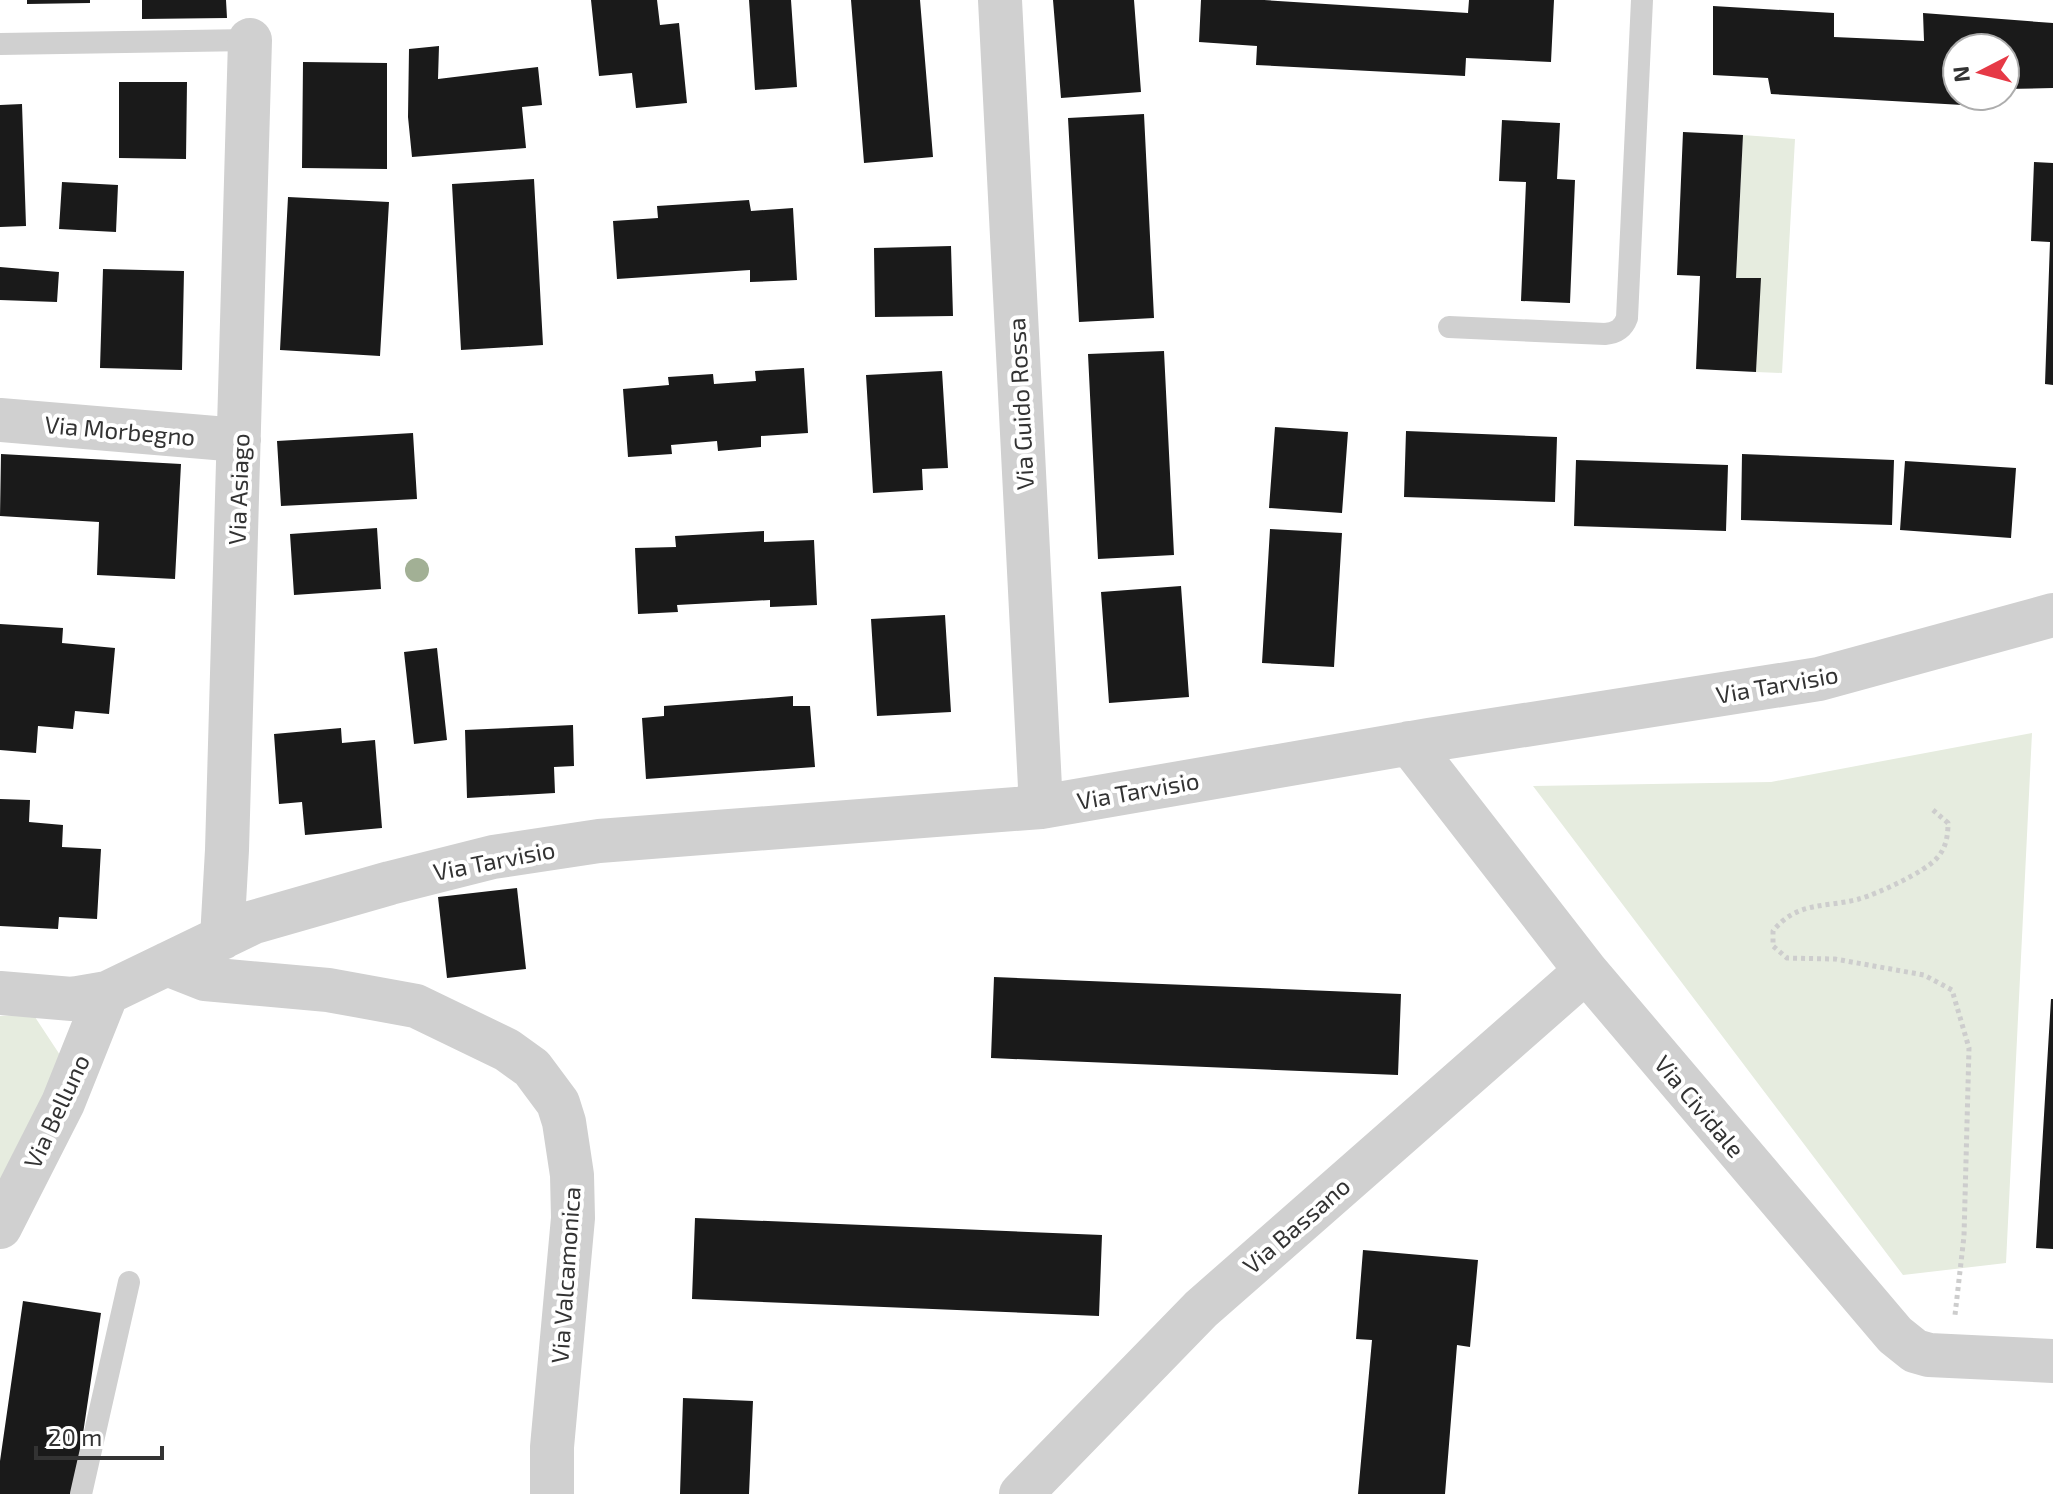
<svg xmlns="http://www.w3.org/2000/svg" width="2053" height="1494" font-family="'Exo 2',sans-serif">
<rect width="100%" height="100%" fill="#fff"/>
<path fill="#e6ecdf" d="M 1743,135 L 1795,139 L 1782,373 L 1756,372 L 1760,279 L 1736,278 Z
M 2032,733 L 2006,1263 L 1903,1275 L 1533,786 L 1771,782 Z
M 33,1014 L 60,1055 L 46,1098 L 0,1187 L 0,1016 Z"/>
<path fill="#1a1a1a" d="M 27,0 L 90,0 L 90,3 L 27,4 Z
M 142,0 L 226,0 L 227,18 L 142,19 Z
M 591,0 L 657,0 L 660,25 L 679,23 L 687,103 L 636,108 L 632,73 L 599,76 Z
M 749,0 L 791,0 L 797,87 L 755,90 Z
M 851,0 L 920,0 L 933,157 L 864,163 Z
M 1053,0 L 1134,0 L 1141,92 L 1061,98 Z
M 1201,0 L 1264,0 L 1468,13 L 1469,0 L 1554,0 L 1551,62 L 1466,58 L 1465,76 L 1256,65 L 1257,46 L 1199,42 Z
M 1713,6 L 1834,13 L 1834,37 L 1924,41 L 1923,13 L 2053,23 L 2053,88 L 2005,89 L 2005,48 L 1957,48 L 1957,96 L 1981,96 L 1980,106 L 1771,94 L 1768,78 L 1713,75 Z
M 439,46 L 438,79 L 538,67 L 542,105 L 522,107 L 526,148 L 412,157 L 408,117 L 409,49 Z
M 303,62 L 387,63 L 387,169 L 302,168 Z
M 119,82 L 187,82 L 186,159 L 119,158 Z
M 22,104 L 26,226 L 0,227 L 0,105 Z
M 1144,114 L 1154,318 L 1079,322 L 1068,118 Z
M 1502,120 L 1560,123 L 1557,179 L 1575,180 L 1570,303 L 1521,301 L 1526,182 L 1499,181 Z
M 1683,132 L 1743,135 L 1736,278 L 1761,278 L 1756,372 L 1696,369 L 1700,276 L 1677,275 Z
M 2034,162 L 2053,163 L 2053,385 L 2045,384 L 2050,242 L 2031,241 Z
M 534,179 L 543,345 L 461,350 L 452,184 Z
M 62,182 L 118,185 L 116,232 L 59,229 Z
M 288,197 L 389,202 L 380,356 L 280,350 Z
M 749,200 L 751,211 L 793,208 L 797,280 L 750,282 L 750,270 L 617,279 L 613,221 L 658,218 L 657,206 Z
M 951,246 L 953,316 L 875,317 L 874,248 Z
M 0,267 L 59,272 L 57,302 L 0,300 Z
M 103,269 L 184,271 L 182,370 L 100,368 Z
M 1164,351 L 1174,555 L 1098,559 L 1088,354 Z
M 804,368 L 808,433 L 761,436 L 761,447 L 718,451 L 717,441 L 671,445 L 672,454 L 628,457 L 623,389 L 669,385 L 668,377 L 713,374 L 714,384 L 756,381 L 755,371 Z
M 942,371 L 948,468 L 922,469 L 923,490 L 873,493 L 866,375 Z
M 1275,427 L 1348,432 L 1342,513 L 1269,508 Z
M 1406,431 L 1557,437 L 1555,502 L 1404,497 Z
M 413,433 L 417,499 L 281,506 L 277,441 Z
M 1,454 L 181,464 L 175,579 L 97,575 L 99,522 L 0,516 Z
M 1742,454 L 1894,460 L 1892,525 L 1741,520 Z
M 1576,460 L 1728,465 L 1726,531 L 1574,526 Z
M 1905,461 L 2016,468 L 2011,538 L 1900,530 Z
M 377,528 L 381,589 L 294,595 L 290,534 Z
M 1270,529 L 1342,533 L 1334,667 L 1262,663 Z
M 764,531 L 764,542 L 814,540 L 817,605 L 770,607 L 770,600 L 677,605 L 678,612 L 638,614 L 635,548 L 676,547 L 675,536 Z
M 1181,586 L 1189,697 L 1109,703 L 1101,592 Z
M 945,615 L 951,712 L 877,716 L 871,619 Z
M 0,624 L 63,628 L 62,643 L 115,648 L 109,714 L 75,711 L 73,729 L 38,726 L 36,753 L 0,750 Z
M 437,648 L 447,740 L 414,744 L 404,652 Z
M 793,696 L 793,706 L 810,706 L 815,767 L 646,779 L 642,718 L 664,716 L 664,706 Z
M 573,725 L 574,766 L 554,767 L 555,793 L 467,798 L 465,730 Z
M 341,728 L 342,743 L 375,740 L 382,828 L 305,835 L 302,802 L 279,804 L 274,734 Z
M 0,799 L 30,800 L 29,822 L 63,825 L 62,847 L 101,849 L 97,919 L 59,917 L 58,929 L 0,926 Z
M 517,888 L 526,969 L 447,978 L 438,897 Z
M 994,977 L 1401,994 L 1398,1075 L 991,1058 Z
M 2051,999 L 2053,999 L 2053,1249 L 2036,1248 Z
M 695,1218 L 1102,1235 L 1099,1316 L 692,1299 Z
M 1363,1250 L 1478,1260 L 1470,1347 L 1457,1345 L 1445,1494 L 1358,1494 L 1372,1340 L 1356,1339 Z
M 23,1301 L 101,1313 L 74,1494 L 0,1494 L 0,1461 Z
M 683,1398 L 753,1401 L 749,1494 L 680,1494 Z"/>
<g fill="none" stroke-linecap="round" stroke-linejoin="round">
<path stroke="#cdcdcd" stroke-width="5" stroke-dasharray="4 4" stroke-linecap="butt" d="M 1933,810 L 1948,823 C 1948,836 1946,848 1937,858 C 1925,872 1877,894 1859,899 C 1825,908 1797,901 1773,931 L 1773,946 L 1787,958 L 1835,959 L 1924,975 L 1952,990 L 1969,1048 L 1964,1236 L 1955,1315"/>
<path stroke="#d0d0d0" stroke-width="22" d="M 0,44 L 250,40
M 1449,327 L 1605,334 C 1616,333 1623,329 1627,318 L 1642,0
M 81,1494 L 129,1282"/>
<path stroke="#d0d0d0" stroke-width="44" d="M 1000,0 L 1041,807
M 0,420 L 239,440
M 1409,743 L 1586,971 L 1895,1335 L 1915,1351 L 1929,1355 L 2053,1361
M 222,938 L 227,850 L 250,40
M 167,964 L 205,979 L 328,990 L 416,1006 L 507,1050 L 532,1068 L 558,1103 L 564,1122 L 572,1175 L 573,1218 L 552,1447 L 552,1494
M 0,993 L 72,999 L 107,993 L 254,922 L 390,883 L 493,857 L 599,841 L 1041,807 L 1429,740 L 1819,679 L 2053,615
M 0,1227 L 63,1103 L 107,993
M 1021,1494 L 1201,1309 L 1586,971"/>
</g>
<circle fill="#a2b095" cx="417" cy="570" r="12"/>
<g text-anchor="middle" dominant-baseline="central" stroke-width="8" stroke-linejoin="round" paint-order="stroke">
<g font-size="24" fill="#333" stroke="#fff">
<text transform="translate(1020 404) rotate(-93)">Via Guido Rossa</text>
<text transform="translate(120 430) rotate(5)">Via Morbegno</text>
<text transform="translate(238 489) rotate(-88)">Via Asiago</text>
<text transform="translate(1777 684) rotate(-10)">Via Tarvisio</text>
<text transform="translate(1138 790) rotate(-10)">Via Tarvisio</text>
<text transform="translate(494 860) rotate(-11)">Via Tarvisio</text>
<text transform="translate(1700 1106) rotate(50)">Via Cividale</text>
<text transform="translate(56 1111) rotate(-65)">Via Belluno</text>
<text transform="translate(1296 1225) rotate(-41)">Via Bassano</text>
<text transform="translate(565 1275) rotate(-86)">Via Valcamonica</text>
</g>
</g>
<g transform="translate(1981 72) rotate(264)"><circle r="38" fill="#ffffff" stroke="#adadad" stroke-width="2"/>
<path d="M0-6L14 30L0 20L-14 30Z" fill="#e63946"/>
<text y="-12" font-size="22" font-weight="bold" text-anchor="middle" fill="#333333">N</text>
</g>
<path d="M36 1446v12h126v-12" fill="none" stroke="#333333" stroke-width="4"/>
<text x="48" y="1446" font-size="24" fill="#333333" stroke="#ffffff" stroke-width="6" paint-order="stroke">20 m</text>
</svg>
